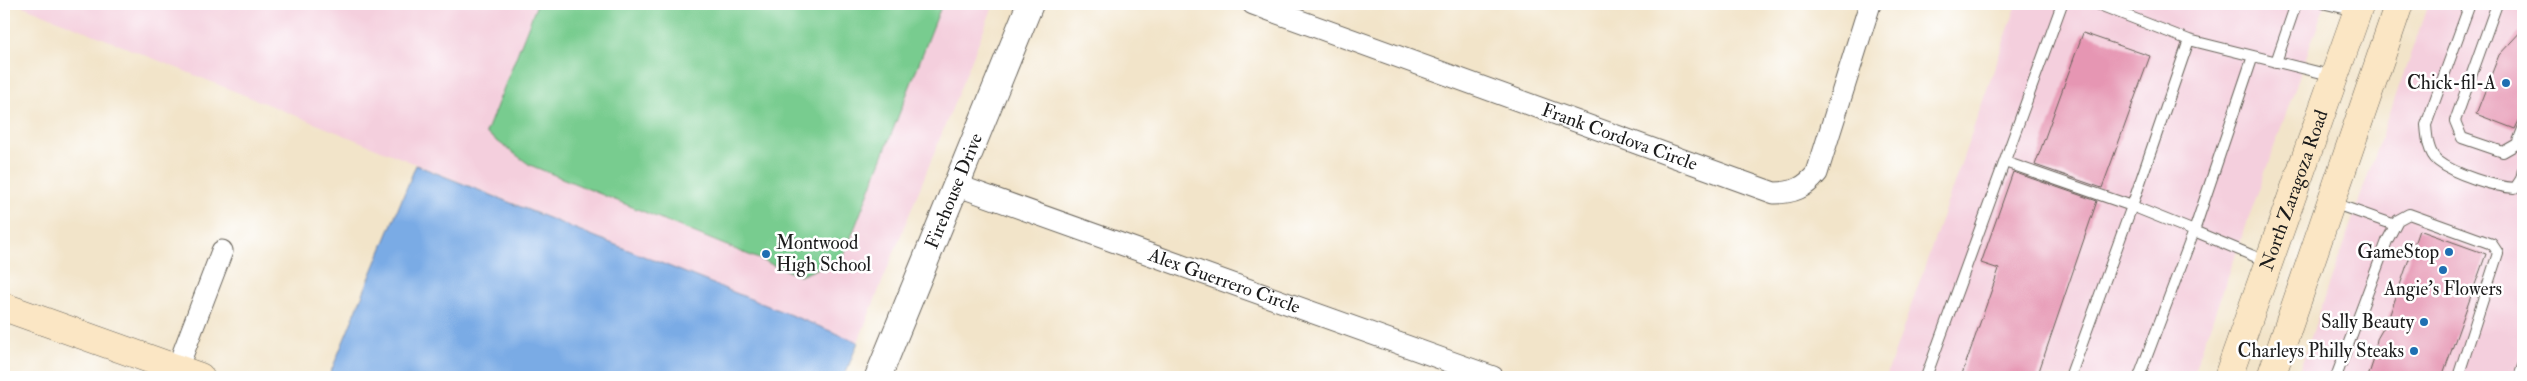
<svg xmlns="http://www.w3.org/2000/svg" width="2527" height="381" font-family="'IM FELL Double Pica',serif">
<rect width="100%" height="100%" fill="#fff"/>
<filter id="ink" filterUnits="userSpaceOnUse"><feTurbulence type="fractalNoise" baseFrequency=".02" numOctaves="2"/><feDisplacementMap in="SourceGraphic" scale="10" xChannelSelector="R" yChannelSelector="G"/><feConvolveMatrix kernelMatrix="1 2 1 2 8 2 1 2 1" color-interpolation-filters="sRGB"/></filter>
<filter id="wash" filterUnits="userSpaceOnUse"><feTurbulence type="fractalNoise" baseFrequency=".0096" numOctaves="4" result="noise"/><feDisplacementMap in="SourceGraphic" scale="20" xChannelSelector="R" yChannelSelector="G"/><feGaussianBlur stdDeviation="1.12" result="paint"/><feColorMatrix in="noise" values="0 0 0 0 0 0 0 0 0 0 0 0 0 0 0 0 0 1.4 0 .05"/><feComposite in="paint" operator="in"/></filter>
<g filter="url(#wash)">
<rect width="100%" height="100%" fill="#f2e4c9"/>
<path fill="#f4cfdd" d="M 18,4 L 994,4 L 858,342 Z
M 2017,4 L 2325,4 L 2192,377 L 1886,377 Z
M 2428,4 L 2523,4 L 2523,377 L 2297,377 Z"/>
<path fill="#78cc8f" stroke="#4a7456" d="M 537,4 L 942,4 L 843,258 L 800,276 L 530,165 L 486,133 Z"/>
<path fill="#7aabe5" stroke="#4b6480" d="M 416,165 L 858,342 L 844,377 L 339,377 L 330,374 Z"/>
<g id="blocks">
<path fill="#e696b3" d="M 2523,29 L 2523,112 L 2515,129 L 2476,114 L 2499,55 Z
M 2083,33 L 2150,56 L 2102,188 L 2035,165 Z
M 2013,172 L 2097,201 L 2037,377 L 1961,377 L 1999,269 L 1981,263 Z
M 2419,230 L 2486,254 L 2442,377 L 2368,377 L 2374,359 L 2377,339 L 2388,320 Z"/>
</g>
</g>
<g filter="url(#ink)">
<use href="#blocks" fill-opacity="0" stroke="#676259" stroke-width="1"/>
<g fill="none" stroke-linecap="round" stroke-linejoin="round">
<g stroke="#676259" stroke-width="12">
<path id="service" d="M 2097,4 L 2189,40 L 2334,76
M 2326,4 L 2356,11
M 2470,4 L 2426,125 C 2427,137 2428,153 2438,161 C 2454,174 2495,187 2515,188 L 2521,179 L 2523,170
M 2497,4 L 2455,121 L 2462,138 L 2503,152 L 2517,144 L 2523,129
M 2276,62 L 2296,4
M 2005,162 L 2132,206 L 2189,40
M 2333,203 L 2395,225
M 1926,377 L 2062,4
M 2070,377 L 2132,206 L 2194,231 L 2253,56
M 2139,377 L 2194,231 L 2268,262
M 2336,377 L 2387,241 L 2398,220 L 2409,214 L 2492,244 L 2498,253 L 2458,377
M 2519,377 L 2523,366"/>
</g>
<g stroke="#676259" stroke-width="23">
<g id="minor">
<path id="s1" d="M 1253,4 L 1774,193 C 1793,193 1805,188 1817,173 L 1870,4"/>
<path id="s2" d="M 956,185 L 1493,377"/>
<path d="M 177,369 L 222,251"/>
</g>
</g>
<g stroke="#676259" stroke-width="28">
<g id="tertiary">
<path id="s3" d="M 878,377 L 1030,4"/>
</g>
</g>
<g stroke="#676259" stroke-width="29">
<g id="secondary">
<path d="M 4,307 L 200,377"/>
<path id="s4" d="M 2228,377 L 2360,4"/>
<path d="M 2271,377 L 2399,4"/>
</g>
</g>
<use href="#service" stroke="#fff" stroke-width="10"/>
<use href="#minor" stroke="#fff" stroke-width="21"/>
<use href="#tertiary" stroke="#fff" stroke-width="26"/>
<use href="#secondary" stroke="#fbe6c4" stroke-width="28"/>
</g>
</g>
<g fill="#1f6fb2" stroke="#fff" stroke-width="2">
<circle cx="2506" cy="83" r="5"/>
<circle cx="2449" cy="252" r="5"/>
<circle cx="766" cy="254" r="5"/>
<circle cx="2443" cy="270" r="5"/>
<circle cx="2424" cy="322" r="5"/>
<circle cx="2414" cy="351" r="5"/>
</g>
<g text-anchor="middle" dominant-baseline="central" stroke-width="5" stroke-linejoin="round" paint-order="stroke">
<g font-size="19" fill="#1c1c1c" stroke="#fff" text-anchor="end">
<text x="2496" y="83">Chick-fil-A</text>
<text x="776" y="243" text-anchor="start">Montwood<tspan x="776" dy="22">High School</tspan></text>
<text x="2439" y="252">GameStop</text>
<text x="2443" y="289" text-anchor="middle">Angie's Flowers</text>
<text x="2414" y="322">Sally Beauty</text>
<text x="2404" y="351">Charleys Philly Steaks</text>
</g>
<g font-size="19" fill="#1c1c1c" stroke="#fff">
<text stroke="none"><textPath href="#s1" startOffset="390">Frank Cordova Circle</textPath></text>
<text stroke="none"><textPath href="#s3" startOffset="201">Firehouse Drive</textPath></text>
<text stroke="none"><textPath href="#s4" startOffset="198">North Zaragoza Road</textPath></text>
<text stroke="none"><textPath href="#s2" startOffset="285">Alex Guerrero Circle</textPath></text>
</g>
</g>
<rect width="2527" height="381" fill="none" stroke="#fff" stroke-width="20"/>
</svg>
